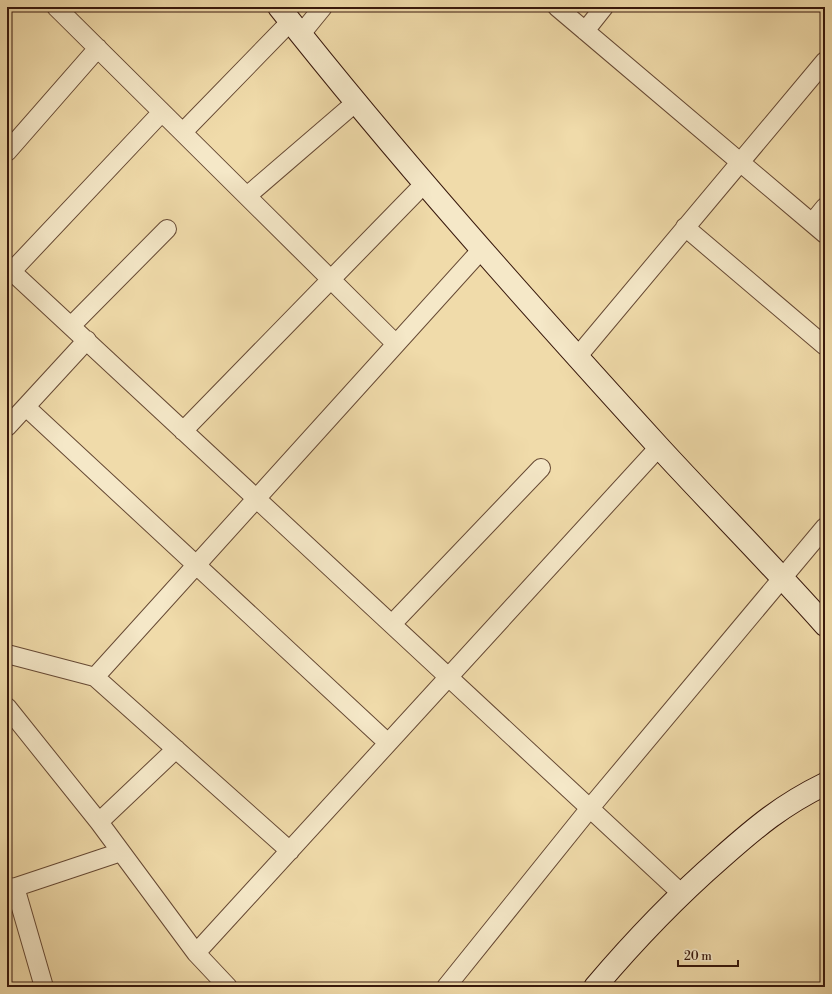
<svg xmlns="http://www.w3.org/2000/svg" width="832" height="994" font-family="'Libre Bodoni',serif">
<rect width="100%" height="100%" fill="#f0dbaa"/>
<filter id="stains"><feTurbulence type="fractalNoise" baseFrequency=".005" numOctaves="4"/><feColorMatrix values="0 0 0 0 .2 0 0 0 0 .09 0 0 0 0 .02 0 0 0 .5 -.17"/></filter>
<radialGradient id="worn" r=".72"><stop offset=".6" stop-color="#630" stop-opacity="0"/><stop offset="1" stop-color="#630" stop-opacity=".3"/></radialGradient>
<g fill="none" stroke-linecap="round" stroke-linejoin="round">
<g stroke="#664934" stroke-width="20">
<path id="street" d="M 56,7 L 396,344
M 557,7 L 825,234
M 585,31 L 604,7
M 301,34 L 323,7
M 183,132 L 291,21
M 7,152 L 98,48
M 247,196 L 355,103
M 812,223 L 825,207
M 685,227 L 825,346
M 7,267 L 681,893
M 12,271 L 162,112
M 71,326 L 167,229
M 578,356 L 825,61
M 26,407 L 388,743
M 7,427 L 87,340
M 183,431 L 424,184
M 392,624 L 541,468
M 7,654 L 95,677 L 290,851
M 95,677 L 482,249
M 7,707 L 99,822 L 196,953 L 228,987
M 99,822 L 176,749
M 15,887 L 44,987
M 7,890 L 121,852
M 196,953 L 659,447
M 446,987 L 590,808 L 825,527"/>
</g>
<g stroke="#38180c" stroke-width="24">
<path id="secondary" d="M 279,7 C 399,159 528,303 658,446 C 713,506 771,564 825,625
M 595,987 C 634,941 675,898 721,858 C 756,827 782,805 825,784"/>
</g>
<use href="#street" stroke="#f5e8c8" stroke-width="18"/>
<use href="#secondary" stroke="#f5e8c8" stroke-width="22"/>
</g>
<rect width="832" height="994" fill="none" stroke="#f0dbaa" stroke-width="24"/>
<rect x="8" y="8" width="816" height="978" fill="none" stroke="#38180c" stroke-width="2"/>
<rect x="12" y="12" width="808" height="970" fill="none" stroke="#38180c"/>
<path d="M678 960v6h60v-6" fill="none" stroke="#38180c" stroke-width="2"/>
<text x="684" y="960" font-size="12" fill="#38180c" stroke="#f5e8c8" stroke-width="3" paint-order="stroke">20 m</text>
<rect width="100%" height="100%" filter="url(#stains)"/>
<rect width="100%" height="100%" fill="url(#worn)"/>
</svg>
